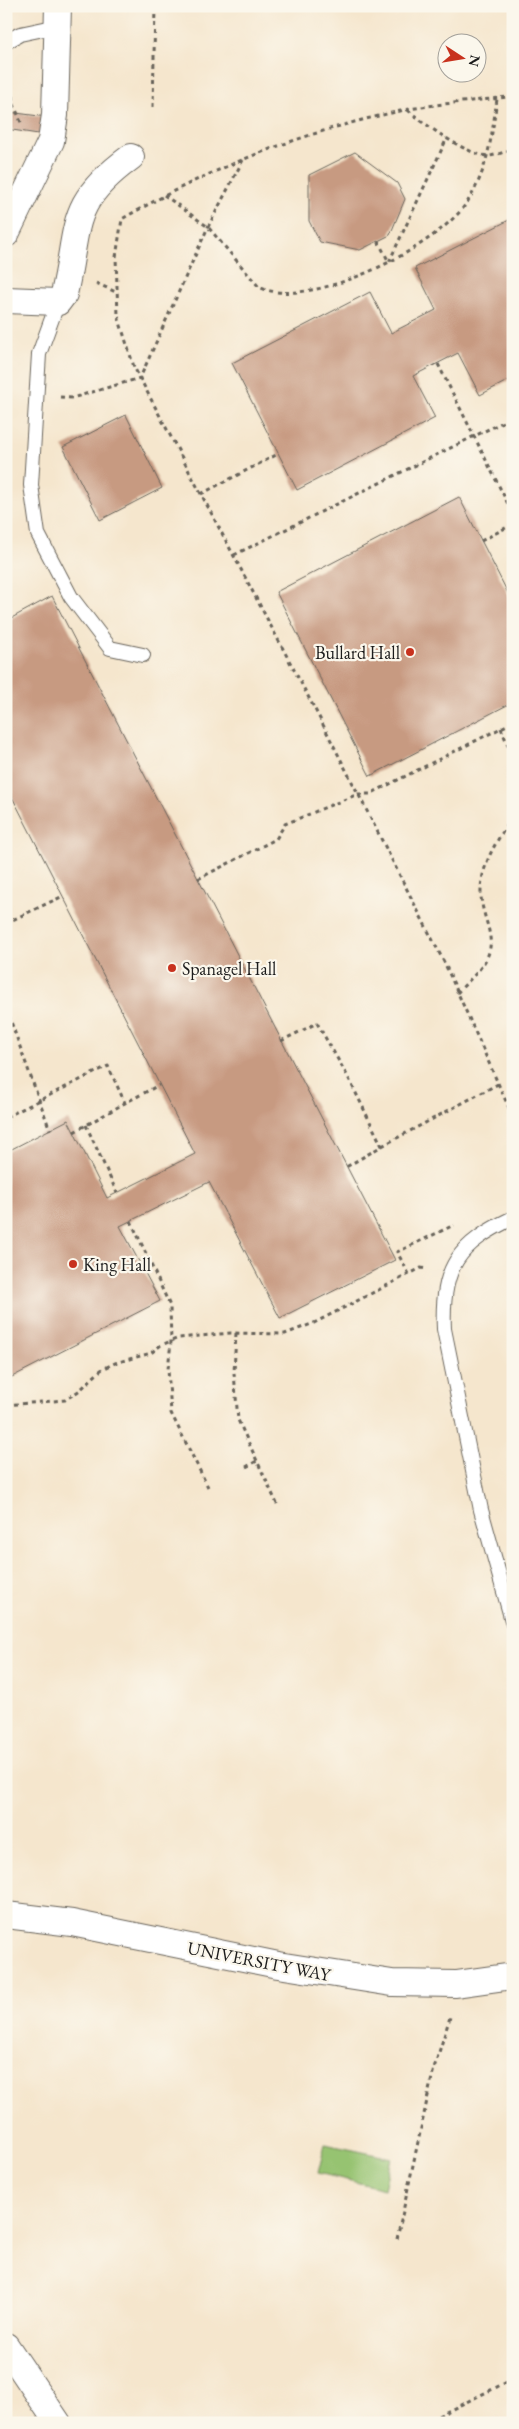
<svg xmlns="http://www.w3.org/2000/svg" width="519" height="2429" font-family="'EB Garamond',serif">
<rect width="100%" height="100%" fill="#fbf7ec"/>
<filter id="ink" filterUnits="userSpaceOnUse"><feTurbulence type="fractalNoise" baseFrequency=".02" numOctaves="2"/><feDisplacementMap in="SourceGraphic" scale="10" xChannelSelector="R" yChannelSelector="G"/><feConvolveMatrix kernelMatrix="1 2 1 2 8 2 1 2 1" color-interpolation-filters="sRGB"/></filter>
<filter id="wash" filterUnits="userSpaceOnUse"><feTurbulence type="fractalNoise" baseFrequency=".0096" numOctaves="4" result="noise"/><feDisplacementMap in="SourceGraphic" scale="20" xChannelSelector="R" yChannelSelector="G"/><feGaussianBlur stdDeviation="1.12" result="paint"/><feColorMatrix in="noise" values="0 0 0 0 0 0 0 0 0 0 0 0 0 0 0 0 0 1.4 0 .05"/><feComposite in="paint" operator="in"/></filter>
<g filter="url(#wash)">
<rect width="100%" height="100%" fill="#f5e6cd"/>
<path fill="#96c371" stroke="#597046" d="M 325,2144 L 391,2158 L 384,2189 L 318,2173 Z"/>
<g id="blocks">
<path fill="#c79a81" d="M 8,112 L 47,117 L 45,135 L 6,129 Z
M 355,152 L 397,183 L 405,199 L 390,235 L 360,250 L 320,242 L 309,221 L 309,175 Z
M 513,218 L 513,378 L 480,395 L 458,353 L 413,376 L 435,418 L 297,490 L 232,363 L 370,292 L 391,333 L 436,310 L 415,268 Z
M 126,415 L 162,488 L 100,520 L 63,447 Z
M 459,497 L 513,603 L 513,702 L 370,776 L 276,592 Z
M 52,596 L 395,1260 L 280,1318 L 209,1182 L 120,1226 L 160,1301 L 6,1380 L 6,1152 L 68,1120 L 107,1198 L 195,1154 L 6,785 L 6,621 Z"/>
</g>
</g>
<g filter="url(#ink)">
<use href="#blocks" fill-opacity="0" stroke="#68635a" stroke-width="1"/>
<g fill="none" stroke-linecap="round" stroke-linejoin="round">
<g stroke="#68635a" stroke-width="16">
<path id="lane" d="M 6,42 L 20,34 L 58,26
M 58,302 L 39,354 L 31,485 L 38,534 L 71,597 L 110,648 L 143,655
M 513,1218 C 458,1244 441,1267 444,1329 L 481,1510 L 513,1624"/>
</g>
<g stroke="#68635a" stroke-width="28">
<path id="street" d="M 6,234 L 51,141 L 55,115 L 58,6
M 6,300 L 58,302 L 64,294 C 80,225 67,204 131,157
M 6,1915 L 72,1923 L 278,1965 L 392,1983 L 456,1984 L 513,1976
M 6,2346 L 58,2423"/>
</g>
<path stroke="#68635a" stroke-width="3" stroke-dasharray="4 4" stroke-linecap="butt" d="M 10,80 L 13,102 L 22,125
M 513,96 C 474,102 434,103 396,112 C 299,133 207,170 122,219 L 116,257 L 118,316 L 134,367 L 319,717 L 445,964 L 513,1117
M 153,107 L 155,6
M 408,110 C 424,124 469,157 490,156 C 497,155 506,151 513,149
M 164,195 L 208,227 L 259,287 C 310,312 440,246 468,201 C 488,170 492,134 497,99
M 378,241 L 389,262 L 447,138
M 96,283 L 118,293
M 438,364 L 513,514
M 60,397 L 72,398 L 140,378 L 208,227 L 243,160
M 201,494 L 278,454
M 481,541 L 513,524
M 234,555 L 513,417
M 501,728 L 513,758
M 198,879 L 276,839 L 285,824 L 358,794 L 370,794 L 513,722
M 6,923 L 63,896
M 457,993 C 466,983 479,972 485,961 C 499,938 481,918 481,894 C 480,867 497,838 513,818
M 6,1008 L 50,1130
M 281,1041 L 317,1023 L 348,1077 L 382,1146 L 346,1167
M 6,1117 L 108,1066 L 125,1103 L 159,1085
M 86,1125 L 117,1193
M 74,1132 L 125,1103
M 382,1146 L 498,1084
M 131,1221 L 170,1306 L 171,1342 L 168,1369 L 171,1413 L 208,1487
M 409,1274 L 397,1252 L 454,1225
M 236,1333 L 234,1373 L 238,1420 L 278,1506
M 6,1405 L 65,1400 L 80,1390 L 101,1370 L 115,1363 L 151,1353 L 161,1345 L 179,1338 L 231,1333 L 285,1334 L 314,1323 L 421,1268 L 427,1269
M 246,1467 L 257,1461
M 397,2239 L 434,2068 L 451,2014
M 424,2423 L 513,2379"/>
<use href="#lane" stroke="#fff" stroke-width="14"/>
<use href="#street" stroke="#fff" stroke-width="26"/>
</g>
</g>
<g fill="#c8321e" stroke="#fbf7ec" stroke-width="2">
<circle cx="410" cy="652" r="5"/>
<circle cx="172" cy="968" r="5"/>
<circle cx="73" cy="1264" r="5"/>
</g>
<g text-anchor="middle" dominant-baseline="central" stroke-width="4.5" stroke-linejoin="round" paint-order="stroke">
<g font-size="18" fill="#1c1c1c" stroke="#fbf7ec" text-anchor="start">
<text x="400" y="652" text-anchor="end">Bullard Hall</text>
<text x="182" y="968">Spanagel Hall</text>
<text x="83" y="1264">King Hall</text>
</g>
<g font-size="18" fill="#1c1c1c" stroke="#fbf7ec">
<text transform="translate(259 1961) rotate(11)">UNIVERSITY WAY</text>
</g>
</g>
<rect width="519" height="2429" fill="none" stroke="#fbf7ec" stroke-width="25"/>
<g transform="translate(462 58) rotate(102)"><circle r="24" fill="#fbf7ec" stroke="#a29f99"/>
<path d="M0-4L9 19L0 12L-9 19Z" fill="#c8321e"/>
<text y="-8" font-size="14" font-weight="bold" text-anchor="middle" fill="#1c1c1c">N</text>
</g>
</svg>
